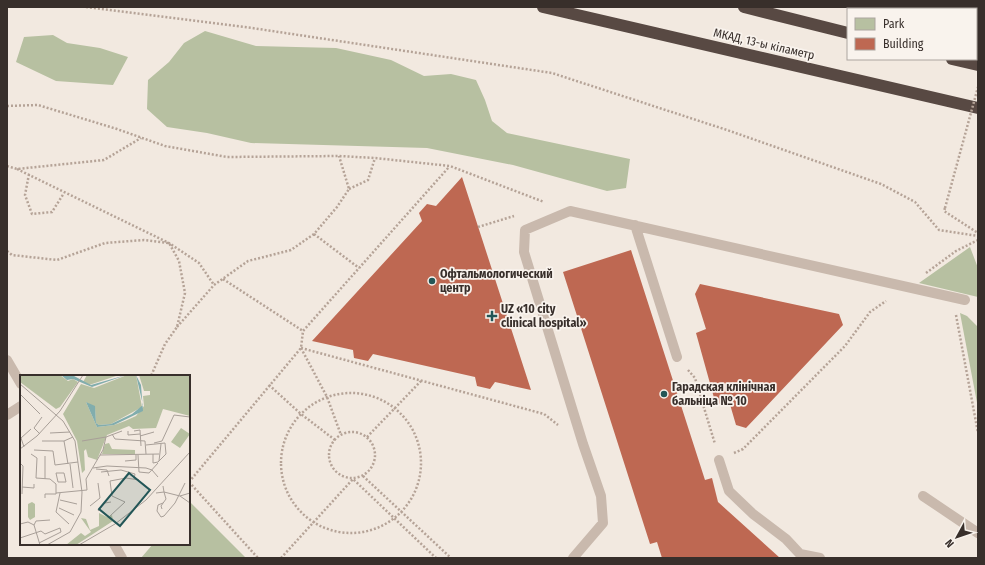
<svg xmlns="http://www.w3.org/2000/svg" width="985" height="565" font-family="'Fira Sans Condensed',sans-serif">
<rect width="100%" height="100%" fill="#f2e9e0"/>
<path fill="#b7c0a1" d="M 205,31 L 256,46 L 336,48 L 391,60 L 424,76 L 451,74 L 476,80 L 485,100 L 492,121 L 507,133 L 630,159 L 626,188 L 607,191 L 513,165 L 427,148 L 251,143 L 207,133 L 167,127 L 147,109 L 148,80 L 169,62 L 184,43 Z
M 53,35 L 67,43 L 100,48 L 128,57 L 113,85 L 56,81 L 16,62 L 24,37 Z
M 970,247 L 978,268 L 978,297 L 919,283 Z
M 960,313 L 967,316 L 978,327 L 978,408 Z
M 189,501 L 246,558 L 141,558 L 153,544 L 189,544 Z"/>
<path fill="#be6852" d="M 462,177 L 519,353 L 531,390 L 495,382 L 490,389 L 477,386 L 475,377 L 373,354 L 368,361 L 354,358 L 353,350 L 312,341 L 422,221 L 419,213 L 427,204 L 436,206 Z
M 631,250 L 705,480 L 712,478 L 718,502 L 780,558 L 662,558 L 657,542 L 650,544 L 563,272 Z
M 700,284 L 839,314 L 843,325 L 746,428 L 736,425 L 729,401 L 716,405 L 696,333 L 706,329 L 695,294 Z"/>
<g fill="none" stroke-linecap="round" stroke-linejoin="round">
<path stroke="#b5a397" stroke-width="2.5" stroke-dasharray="2 2" stroke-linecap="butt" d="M 86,7 L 252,28 L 552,73 L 727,130 L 881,184 L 915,202 L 939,230 L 978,236
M 7,106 L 38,105 L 117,129 L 165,146 L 227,157 L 339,156 L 375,158 L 450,166 L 544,202
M 7,166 L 17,169 L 104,160 L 141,138
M 17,169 L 169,243 L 199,263 L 214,285
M 29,174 L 25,195 L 32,214 L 52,212 L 64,193
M 349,189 L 368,180 L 375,158
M 945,208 L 944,211 L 978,233
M 478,227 L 514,216
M 314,234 L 359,268
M 7,251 L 12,255 L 57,260 L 105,243 L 144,240 L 169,243 L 179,261 L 185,293 L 177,327 L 165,344 L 151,376
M 926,273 L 956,251 L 978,240
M 223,279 L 303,331
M 956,315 L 978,433
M 177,327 L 214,285 L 248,261 L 291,250 L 314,234 L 337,207 L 349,189 L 339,156
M 301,348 L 544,414 L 558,425
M 301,348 L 327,397 L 341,435
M 688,370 L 695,378 L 715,444
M 269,385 L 301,414 L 335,440
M281 463a70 70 0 1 1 140 0a70 70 0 1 1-140 0Z
M329 455a23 23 0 1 1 46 0a23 23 0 1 1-46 0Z
M 367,437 L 421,381
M 734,453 L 743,449 L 845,346 L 870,312 L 886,301
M 363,476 L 451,558
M 189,482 L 301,348 L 303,331 L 449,167
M 189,482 L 258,558
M 281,558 L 353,479 L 436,558"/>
<path stroke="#c9b9ad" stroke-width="10" d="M 635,225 L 677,357
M 7,360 L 21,384
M 7,415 L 21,406
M 719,460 L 729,491 L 753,514 L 786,539 L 800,554 L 820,558
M 923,496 L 978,533
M 114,544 L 122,558
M 573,558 L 603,523 L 601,496 L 583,444 L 524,252 L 525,230 L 570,211 L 965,300"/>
<path stroke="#584943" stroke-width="12" d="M 543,7 L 978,108
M 744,7 L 848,33
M 952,59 L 978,65"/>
<path stroke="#b5a397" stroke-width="2.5" stroke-dasharray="2 2" stroke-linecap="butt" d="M 945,208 L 978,87"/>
</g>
<g fill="#235657" stroke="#f9f3ed" stroke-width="1.5">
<circle cx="432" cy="281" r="4"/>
<path d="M490 310h4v4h4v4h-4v4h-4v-4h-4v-4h4z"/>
<circle cx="664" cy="394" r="4"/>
</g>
<g text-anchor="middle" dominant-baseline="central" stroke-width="3.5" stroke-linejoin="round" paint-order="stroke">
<g font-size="12" fill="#382f2b" stroke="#f9f3ed">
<text transform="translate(764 44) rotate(13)">МКАД, 13-ы кіламетр</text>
</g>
<g font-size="12" font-weight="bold" fill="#382f2b" stroke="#f9f3ed" text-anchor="start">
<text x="440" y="274">Офтальмологический<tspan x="440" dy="14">центр</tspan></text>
<text x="501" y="309">UZ «10 city<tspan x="501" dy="14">clinical hospital»</tspan></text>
<text x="672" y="387">Гарадская клінічная<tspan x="672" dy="14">бальніца № 10</tspan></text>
</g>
</g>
<g transform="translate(20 375)">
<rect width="170" height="170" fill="#f2e9e0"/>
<path d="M 0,0 L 40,0 L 48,6 L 53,4 L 58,7 L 40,32 L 36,34 L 0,7 ZM 67,0 L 99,0 L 69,10 L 63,7 ZM 107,0 L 116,0 L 122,32 L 91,49 L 79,50 L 76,48 L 75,33 L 66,27 L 77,52 L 94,50 L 105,46 L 116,41 L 124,31 L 123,21 L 130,20 L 130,16 L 124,16 L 119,0 L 170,0 L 170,41 L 143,34 L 136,53 L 113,54 L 109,51 L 87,60 L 77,85 L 68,82 L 66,74 L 64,76 L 65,95 L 62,98 L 57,66 L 43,39 L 61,9 L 74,13 ZM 161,53 L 170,59 L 160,73 L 151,67 ZM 89,68 L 92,74 L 115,75 L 115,79 L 82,79 L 85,69 ZM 12,127 L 15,129 L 15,142 L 10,145 L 8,142 L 8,129 ZM 79,138 L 87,142 L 92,140 L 93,146 L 56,170 L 46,170 L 61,158 L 65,161 L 71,157 L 61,143 L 66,144 L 70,155 L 79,151 Z" fill="#b7c0a1"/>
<path d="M 41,0 L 54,1 L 71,10 L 106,0 L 72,12 L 53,4 L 47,5 ZM 116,0 L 121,10 L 123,36 L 94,50 L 77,52 L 66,27 L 75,31 L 76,48 L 79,50 L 91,49 L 112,39 L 123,30 Z" fill="#81adad"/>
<path fill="none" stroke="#a89f98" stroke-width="1" d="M 0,9 L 43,46 L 55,66 L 62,117 L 61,137 L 50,157 L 27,170M 0,19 L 20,39M 108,56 L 108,60 L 120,59M 114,56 L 120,55 L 121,71M 30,58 L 50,57M 20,59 L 14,53 L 22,42M 92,59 L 95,64 L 125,66 L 126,79M 120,61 L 134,57M 22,66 L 44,66 L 53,62M 44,66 L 48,89M 62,66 L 86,62M 134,68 L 142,66 L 154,40 L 170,42M 126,70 L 145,68 L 146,79 L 138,87 L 133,88 L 133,79M 4,72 L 1,63 L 11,54M 0,74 L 17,61 L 40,36 L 63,0M 14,75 L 33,76 L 35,90 L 58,87M 11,79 L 17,83 L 16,103 L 30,104 L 36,109 L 36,119 L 25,119 L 25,123M 80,80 L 139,79M 118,80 L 119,97 L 129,98 L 138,88M 105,86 L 116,85 L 116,80M 139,86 L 141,69M 0,88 L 3,91 L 2,119M 50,89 L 53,113M 73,93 L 87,91 L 126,93 L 132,95 L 138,102M 76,94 L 87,95 L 89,101M 81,97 L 101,95 L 115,99 L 114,104M 36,98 L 44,98 L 46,107 L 38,107 ZM 25,104 L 25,81M 2,112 L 14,113 L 14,109M 36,118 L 67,115 L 66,104 L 83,75 L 86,62 L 102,56M 40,118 L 36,137 L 49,149M 136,118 L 144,117 L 143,111M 160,121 L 170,128M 40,125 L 57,129M 143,128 L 138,130 L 137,136 L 141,142 L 144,141M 70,131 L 80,123 L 78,108M 39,133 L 54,140M 142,134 L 141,131 L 146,124 L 144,117 L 160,121 L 170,118M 78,136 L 85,128 L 91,127M 90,141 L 105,127 L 92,121 L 90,106 L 106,103 L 119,105M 144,141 L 155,128 L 165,108M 0,149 L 8,147 L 14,150 L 20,170M 14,150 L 16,146 L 30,145M 0,163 L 21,156 L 25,159 L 40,153 L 41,157 L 19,168M 59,170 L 95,149 L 126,125 L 170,77"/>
<path fill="#235657" fill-opacity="0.15" stroke="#235657" stroke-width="2" d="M 109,98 L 130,115 L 100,151 L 79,134 Z"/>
<rect width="170" height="170" fill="none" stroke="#382f2b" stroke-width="2"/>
</g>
<rect width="985" height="565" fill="none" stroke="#382f2b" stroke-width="16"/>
<rect x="847" y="8" width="130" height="52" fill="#f9f3ed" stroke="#aca59f"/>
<rect x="855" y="18" width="20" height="12" fill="#b7c0a1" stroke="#aca59f"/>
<text x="883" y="28" font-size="12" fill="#382f2b">Park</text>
<rect x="855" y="38" width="20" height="12" fill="#be6852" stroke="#aca59f"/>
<text x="883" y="48" font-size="12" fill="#382f2b">Building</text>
<g transform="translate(957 537) rotate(230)" stroke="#f9f3ed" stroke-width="3" paint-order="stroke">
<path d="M0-3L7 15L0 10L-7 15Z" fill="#382f2b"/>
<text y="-6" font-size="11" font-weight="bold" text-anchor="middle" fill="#382f2b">N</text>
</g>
</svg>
